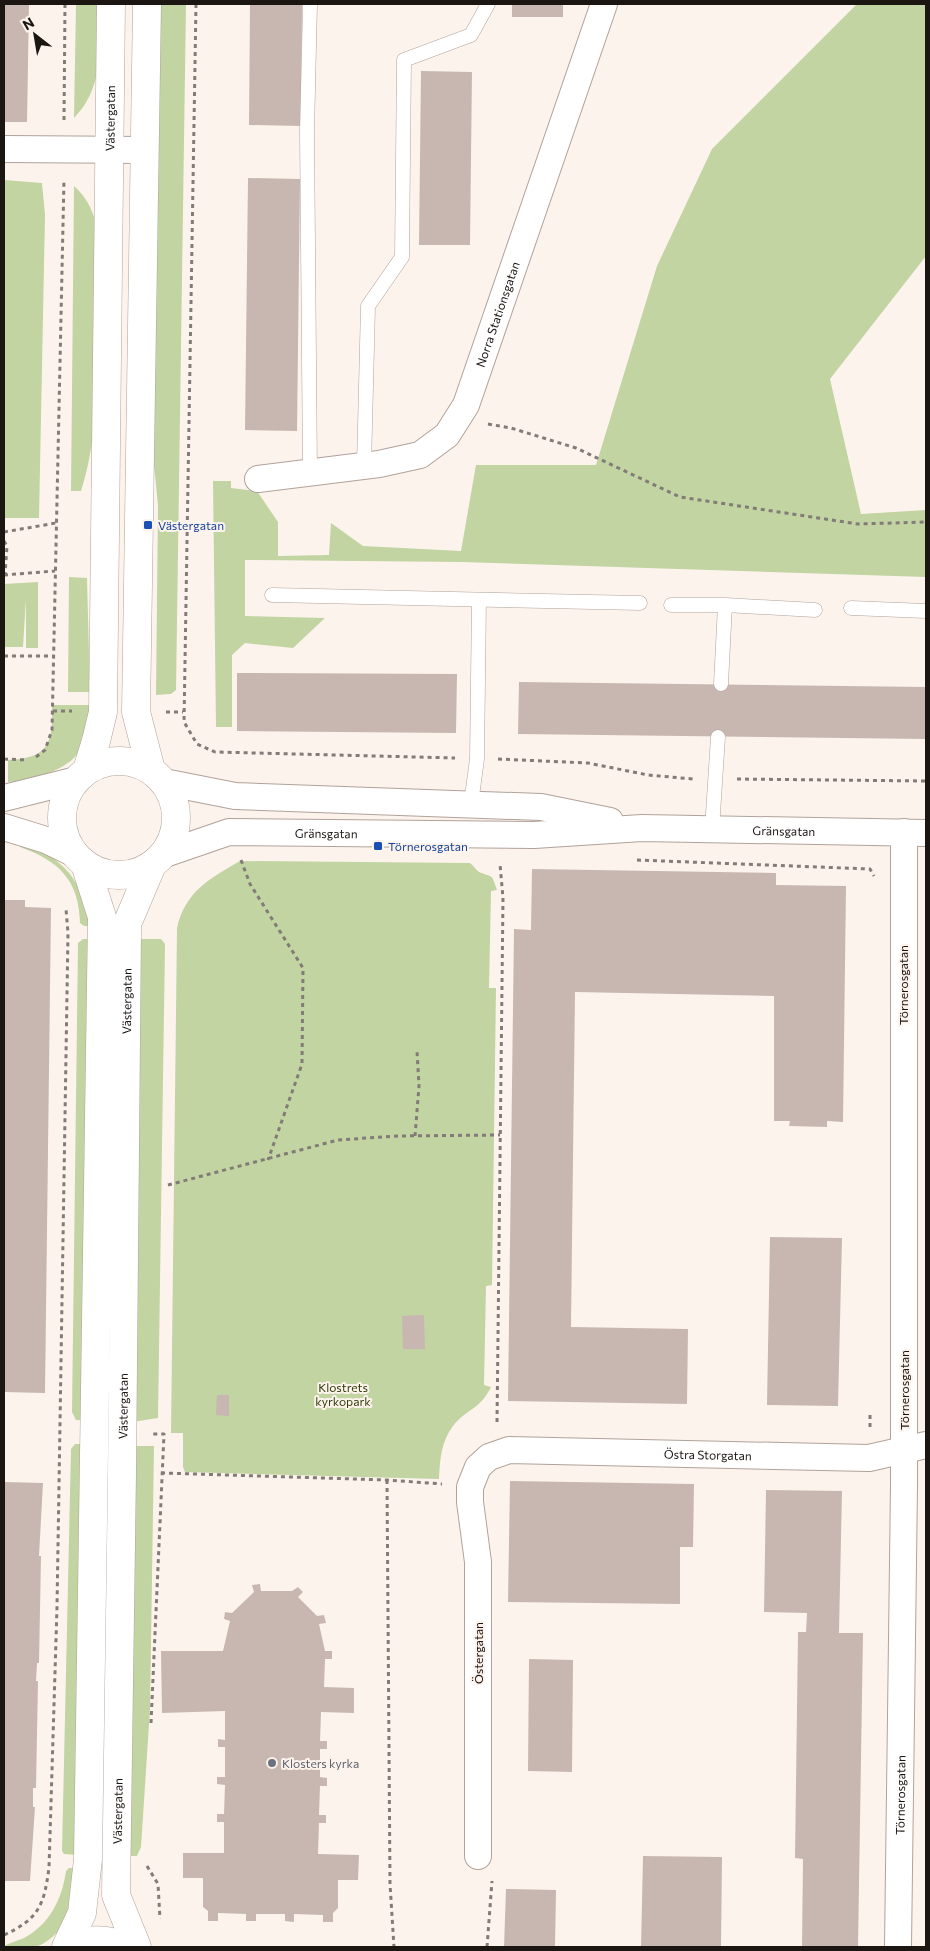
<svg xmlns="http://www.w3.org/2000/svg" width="930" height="1951" font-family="Commissioner,sans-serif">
<rect width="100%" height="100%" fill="#fdf3ed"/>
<path fill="#c1d4a2" d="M 76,4 L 99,4 C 98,46 106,85 74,118 Z
M 158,4 L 186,4 L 176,690 L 171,694 L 156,695 L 158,505 L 152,445 Z
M 857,4 L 926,4 L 926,256 L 830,379 L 861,514 L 926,510 L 926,577 L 462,562 L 245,560 L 245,616 L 325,618 L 293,648 L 245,643 L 232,655 L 232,727 L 216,727 L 213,481 L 231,481 L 231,488 L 257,491 L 278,522 L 278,556 L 329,555 L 331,523 L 363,546 L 461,551 L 476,465 L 596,465 L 657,266 L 712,149 Z
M 4,180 L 42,183 L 45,215 L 39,518 L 4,518 Z
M 74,186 C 83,194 89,203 93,214 C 99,230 97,280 97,298 C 96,363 101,429 81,491 L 71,491 Z
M 69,577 L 87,578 L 90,692 L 68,692 Z
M 38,582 L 38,648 L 26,648 L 26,599 L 23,647 L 4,647 L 4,584 Z
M 52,705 L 92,705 C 88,719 86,737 80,750 C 69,771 29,780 8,782 L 8,760 C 49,758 53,743 52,705 Z
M 19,839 C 69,865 75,871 93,926 L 84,926 L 80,923 C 79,880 59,861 20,847 Z
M 240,861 L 470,863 C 473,865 476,870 479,872 C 494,878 491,873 497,890 L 491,891 L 489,988 L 496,988 L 492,1285 L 486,1286 L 484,1385 L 491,1387 C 480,1410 466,1409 453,1426 C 441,1442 440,1459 439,1479 L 185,1472 L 183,1467 L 183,1433 L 171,1433 L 177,928 C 185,892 209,879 240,861 Z
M 83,939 L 95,939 L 90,1421 L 76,1420 L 72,1412 L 78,943 Z
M 139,939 L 161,939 L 165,944 L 158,1418 L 132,1422 Z
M 75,1444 L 89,1444 L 79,1855 L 64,1854 L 62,1851 L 71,1449 Z
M 132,1446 L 154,1446 L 150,1709 L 141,1847 L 137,1856 L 122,1856 Z
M 69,1868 L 79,1868 C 77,1896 68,1934 38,1946 C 29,1950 14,1947 4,1947 C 7,1943 18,1941 24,1938 C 50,1924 62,1899 66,1871 Z"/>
<path fill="#c7b7b0" d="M 4,4 L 29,4 L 27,122 L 4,122 Z
M 250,4 L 302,4 L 301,126 L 249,125 Z
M 512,4 L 563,4 L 563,17 L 512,17 Z
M 421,71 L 472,72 L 470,245 L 419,245 Z
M 248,178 L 300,179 L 297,431 L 245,430 Z
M 237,673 L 457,674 L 456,733 L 237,731 Z
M 519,682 L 926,687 L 926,739 L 518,734 Z
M 532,869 L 776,873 L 776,885 L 846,886 L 843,1122 L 827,1121 L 827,1127 L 789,1126 L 790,1121 L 774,1121 L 774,996 L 575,992 L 571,1327 L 688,1329 L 687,1404 L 508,1401 L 514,929 L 531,930 Z
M 4,900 L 25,900 L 25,907 L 51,908 L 45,1393 L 4,1392 Z
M 770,1237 L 842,1238 L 838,1406 L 767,1405 Z
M 424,1315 L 425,1349 L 403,1349 L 402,1316 Z
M 217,1395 L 229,1395 L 229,1416 L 216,1415 Z
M 510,1481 L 694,1484 L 693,1547 L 680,1547 L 680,1604 L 508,1602 Z
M 4,1482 L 43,1483 L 39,1556 L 41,1556 L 39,1663 L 37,1663 L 36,1681 L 38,1681 L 36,1788 L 33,1788 L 33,1807 L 35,1807 L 30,1881 L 4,1881 Z
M 766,1490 L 842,1491 L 839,1633 L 863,1633 L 858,1947 L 802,1947 L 803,1859 L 795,1858 L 798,1632 L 806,1632 L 807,1613 L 764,1612 Z
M 260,1584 L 261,1591 L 292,1591 L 298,1587 L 303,1592 L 298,1597 L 317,1616 L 324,1615 L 326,1623 L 319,1624 L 325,1651 L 332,1651 L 332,1659 L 325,1659 L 324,1687 L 354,1688 L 354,1713 L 321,1712 L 320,1741 L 327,1741 L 327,1749 L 320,1749 L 320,1777 L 327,1778 L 327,1786 L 320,1786 L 319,1815 L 326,1815 L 326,1823 L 319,1823 L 318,1854 L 359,1855 L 358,1880 L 338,1880 L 338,1908 L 333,1913 L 333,1922 L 323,1922 L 323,1915 L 294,1914 L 294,1922 L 285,1921 L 285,1914 L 256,1914 L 256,1921 L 246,1921 L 246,1914 L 218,1913 L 218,1921 L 208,1921 L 208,1911 L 203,1907 L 203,1878 L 183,1878 L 183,1853 L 224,1853 L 224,1822 L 217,1822 L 217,1814 L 224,1814 L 225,1785 L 217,1784 L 217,1777 L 225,1777 L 225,1747 L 218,1747 L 218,1739 L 225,1740 L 225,1711 L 162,1713 L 161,1651 L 223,1651 L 230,1621 L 224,1619 L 225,1612 L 232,1613 L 254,1592 L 252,1585 Z
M 529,1659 L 573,1660 L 572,1772 L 528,1771 Z
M 643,1856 L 722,1857 L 721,1947 L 641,1947 Z
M 506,1889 L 556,1890 L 555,1947 L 504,1947 Z"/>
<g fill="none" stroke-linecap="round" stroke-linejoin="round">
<g stroke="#b1a299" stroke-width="15">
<path id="lane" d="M 364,466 L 368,306 L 402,257 L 404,60 L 471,35 L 488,4
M 310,473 L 307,131 L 310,4
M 272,595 L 640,603
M 671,605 L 725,605 L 815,610
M 851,608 L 926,611
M 721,684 L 725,605
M 471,804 L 477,759 L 479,600
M 712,829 L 718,737"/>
</g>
<g stroke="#b1a299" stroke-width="28">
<g id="street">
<path d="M 4,149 L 145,150"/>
<path id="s1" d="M 258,479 L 379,464 L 420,455 L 447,435 L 466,405 L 604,4"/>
<path d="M 164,782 L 235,796 L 541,807 L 610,821"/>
<path d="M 4,798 L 76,780"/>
<path d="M 4,827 L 46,840 L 75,854"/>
<path id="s2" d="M 162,855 L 229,832 L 534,835 L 642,828 L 926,833"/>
<path id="s3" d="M 478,1856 L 478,1562 L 470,1502 L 470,1487 L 478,1467 L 489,1457 L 509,1450 L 869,1458 L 926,1445"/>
<path id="s4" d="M 898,1947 L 904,1485 L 904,832"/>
</g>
</g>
<g stroke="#b1a299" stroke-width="29">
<g id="secondary">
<path d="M 147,4 L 136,712 L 151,770"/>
<circle cx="119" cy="818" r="57"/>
<path id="s5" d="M 87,770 L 96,741 L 103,712 L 111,4"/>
<path d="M 66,1947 L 82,1913 L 88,1859 L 102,917 L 85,864"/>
<path d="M 68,1947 C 87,1938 107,1938 125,1947"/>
<path id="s6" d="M 137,1947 L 116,1895 L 122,1474 L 127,932 L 127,924 L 152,865"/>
</g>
</g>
<path stroke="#837b77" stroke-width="3" stroke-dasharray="4 4" stroke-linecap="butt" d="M 196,4 L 184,722 L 197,744 L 215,752 L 455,758
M 64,120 L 65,4
M 488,424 L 511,428 L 576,448 L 680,497 L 858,524 L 926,522
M 4,532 L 56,523
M 4,541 L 7,546 L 5,575
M 4,575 L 55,571
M 4,656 L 54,656
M 53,711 L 72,711
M 166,712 L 183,712
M 36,757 L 45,750 L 52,730 L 64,179
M 4,759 L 28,760
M 498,759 L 588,763 L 648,775 L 693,779
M 737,779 L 926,781
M 241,860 L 250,884 L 303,968 L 302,1064 L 268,1160
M 637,860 L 870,869 L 874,876
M 415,1136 L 419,1086 L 417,1051
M 168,1185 L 338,1140 L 397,1136 L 500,1135
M 497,1422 L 503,898 L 500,864
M 870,1427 L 870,1412
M 161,1473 L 387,1480 L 442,1484
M 387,1480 L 390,1884 L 394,1947
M 151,1723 L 164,1434 L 152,1434
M 147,1866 L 158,1884 L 160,1919
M 4,1935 C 39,1919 44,1905 49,1868 L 57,1607 L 68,933 L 66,909
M 487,1947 L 492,1881"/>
<use href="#lane" stroke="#fff" stroke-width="14"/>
<use href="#street" stroke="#fff" stroke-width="26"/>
<use href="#secondary" stroke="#fff" stroke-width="28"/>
</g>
<g fill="#1a4fb4" stroke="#fdf3ed" stroke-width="2">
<rect x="143" y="520" width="10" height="10" rx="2.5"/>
<rect x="373" y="841" width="10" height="10" rx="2.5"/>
</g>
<circle fill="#6b7280" stroke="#fdf3ed" stroke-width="2" cx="272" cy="1763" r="5"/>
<g text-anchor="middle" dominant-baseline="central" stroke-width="4" stroke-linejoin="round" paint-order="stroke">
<g font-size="12" fill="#1c1613" stroke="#fdf3ed">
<text stroke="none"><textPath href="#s5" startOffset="654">Västergatan</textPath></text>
<text stroke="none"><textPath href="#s1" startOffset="329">Norra Stationsgatan</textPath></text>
<text stroke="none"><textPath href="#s2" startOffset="626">Gränsgatan</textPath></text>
<text stroke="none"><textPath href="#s2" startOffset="168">Gränsgatan</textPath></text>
<text transform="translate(903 985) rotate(-90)">Törnerosgatan</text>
<text stroke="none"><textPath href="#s6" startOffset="950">Västergatan</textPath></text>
<text transform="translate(904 1390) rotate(-90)">Törnerosgatan</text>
<text stroke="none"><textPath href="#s6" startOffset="545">Västergatan</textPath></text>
<text stroke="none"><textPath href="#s3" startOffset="626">Östra Storgatan</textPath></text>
<text transform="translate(478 1653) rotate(-90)">Östergatan</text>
<text stroke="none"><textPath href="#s4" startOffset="152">Törnerosgatan</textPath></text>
<text stroke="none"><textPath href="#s6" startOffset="140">Västergatan</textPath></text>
</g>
<g font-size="12" fill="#164399" stroke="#fdf3ed" text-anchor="start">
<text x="158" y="525">Västergatan</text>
<text x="388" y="846">Törnerosgatan</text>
</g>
<g font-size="12" fill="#2c3b07" stroke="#fdf3ed">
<text x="343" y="1387">Klostrets<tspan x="343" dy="14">kyrkopark</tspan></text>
</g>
<g font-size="12" fill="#5b616d" stroke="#fdf3ed" text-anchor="start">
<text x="282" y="1763">Klosters kyrka</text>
</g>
</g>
<rect width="930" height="1951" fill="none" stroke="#1c1613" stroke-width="10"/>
<g transform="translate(35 35) rotate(329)" stroke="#fdf3ed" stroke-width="4" paint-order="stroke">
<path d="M0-4L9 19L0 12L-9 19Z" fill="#1c1613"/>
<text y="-8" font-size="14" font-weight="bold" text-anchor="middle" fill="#1c1613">N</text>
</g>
</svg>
